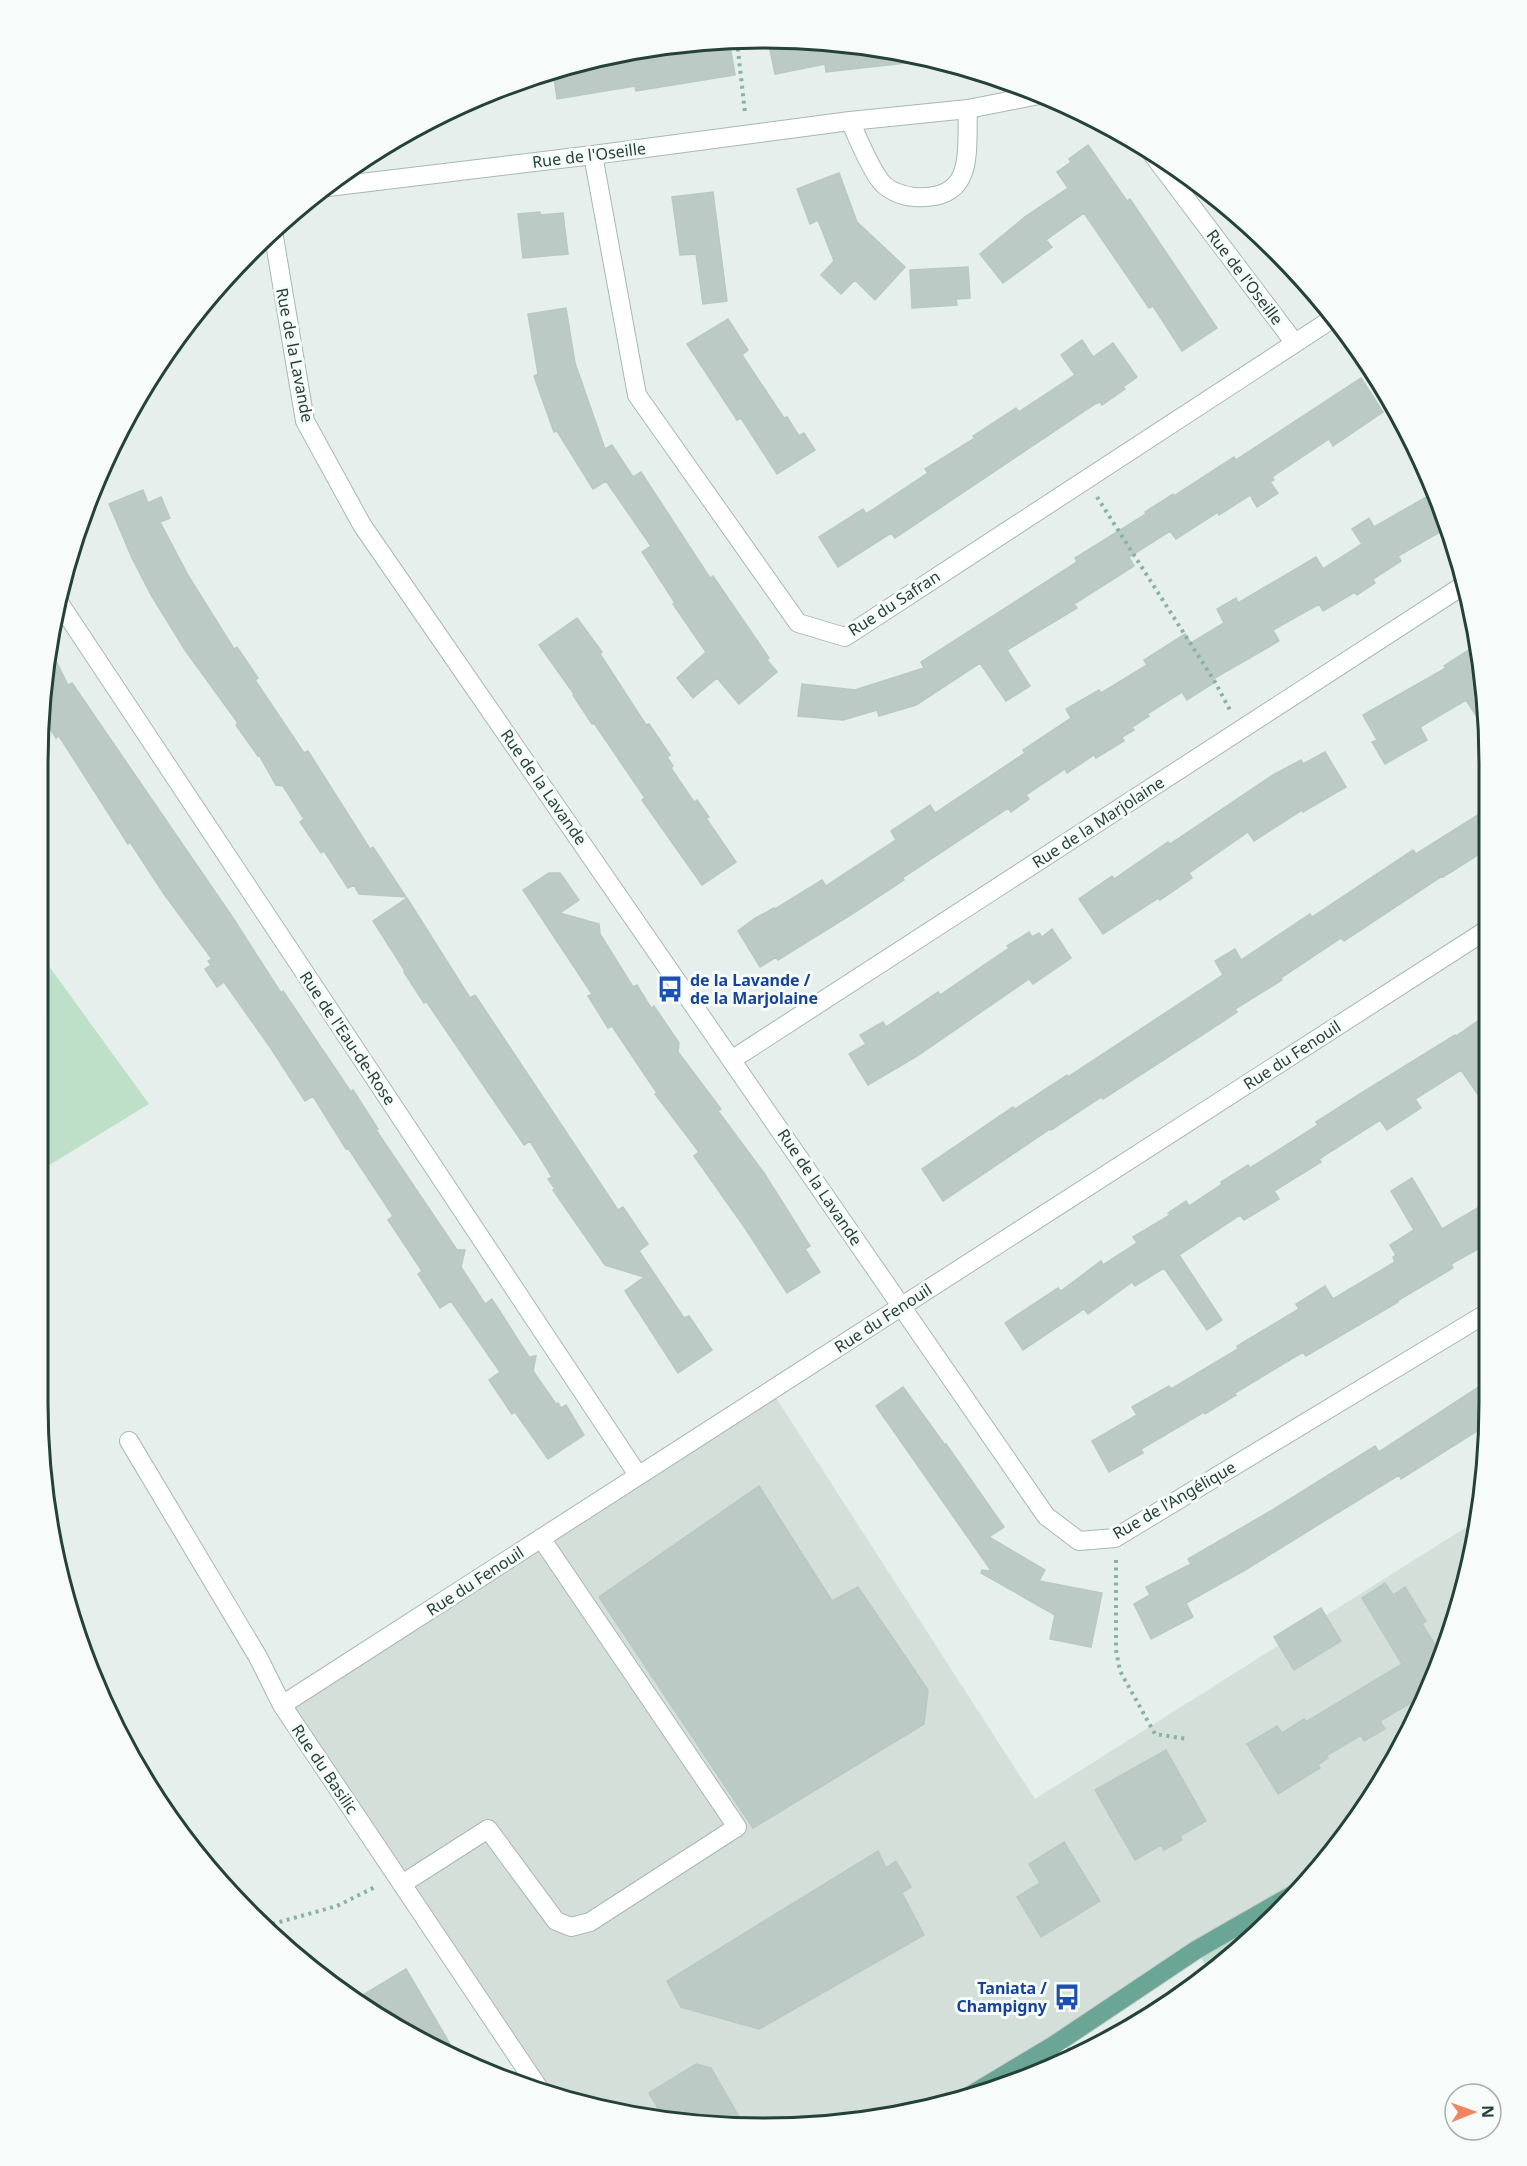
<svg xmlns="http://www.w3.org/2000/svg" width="1527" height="2166" font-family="'Noto Sans',sans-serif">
<rect width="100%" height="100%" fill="#e6efeb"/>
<path fill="#d4dfda" d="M 771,1390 L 1035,1799 L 1476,1521 L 1465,1590 L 1415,1723 L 1340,1844 L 1292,1895 L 947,2105 L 859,2122 L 668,2122 L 538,2087 L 282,1705 Z"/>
<path fill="#bfe0c8" d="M 38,951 L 149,1104 L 38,1172 Z
M 1289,1898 L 1242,1948 L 1209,1970 L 1196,1950 Z"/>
<path fill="#bbcac4" stroke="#b8c9c2" stroke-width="1.5" d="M 811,39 L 914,56 L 914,62 L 826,72 L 825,64 L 775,74 L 768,40 Z
M 715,42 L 716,49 L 730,46 L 735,75 L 636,91 L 635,86 L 557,99 L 553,71 L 668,44 Z
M 1088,145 L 1127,201 L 1130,199 L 1217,328 L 1182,351 L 1153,306 L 1149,308 L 1084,213 L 1046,240 L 1052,247 L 1003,283 L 980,254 L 1026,216 L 1068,188 L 1057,172 L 1071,162 L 1069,159 Z
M 839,173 L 857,222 L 905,267 L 875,300 L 855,280 L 841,294 L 821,275 L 834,261 L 818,220 L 810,224 L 797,189 Z
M 713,192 L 727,301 L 703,304 L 696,254 L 680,255 L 672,197 Z
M 540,212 L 540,215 L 563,213 L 568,254 L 523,258 L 518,214 Z
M 968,267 L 970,298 L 956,299 L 957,305 L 912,308 L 910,270 Z
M 566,308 L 575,363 L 605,449 L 612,445 L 633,477 L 641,472 L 710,578 L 713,576 L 769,658 L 767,660 L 777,672 L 739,704 L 717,678 L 693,698 L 677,678 L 706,652 L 673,604 L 675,603 L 642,552 L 651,546 L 606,481 L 593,489 L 557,431 L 554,432 L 534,376 L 538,374 L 528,314 Z
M 728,319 L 748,350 L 742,355 L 784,418 L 787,417 L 799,436 L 804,433 L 815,450 L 777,474 L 741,418 L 737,420 L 687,344 Z
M 1082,340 L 1093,357 L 1113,343 L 1137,377 L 1123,387 L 1125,389 L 1102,405 L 1100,402 L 1095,404 L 895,538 L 891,533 L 838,567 L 819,537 L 863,509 L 866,514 L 928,473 L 925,469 L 975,438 L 973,436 L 1016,408 L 1019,412 L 1075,375 L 1061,355 Z
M 1361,378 L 1383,412 L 1333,446 L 1329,439 L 1272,477 L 1274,480 L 1270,482 L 1278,493 L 1257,507 L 1250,495 L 1219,515 L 1218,512 L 1176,539 L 1170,531 L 1129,557 L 1134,566 L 1074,604 L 1077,608 L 1007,650 L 1030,686 L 1006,701 L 980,663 L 916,705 L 879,716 L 877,710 L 843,720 L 798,716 L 802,684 L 855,690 L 924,668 L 921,662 L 1077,562 L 1075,558 L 1146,514 L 1145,512 L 1173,494 L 1174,496 L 1234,457 L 1236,460 Z
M 143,490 L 148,503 L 161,497 L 170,518 L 160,522 L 189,577 L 234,649 L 237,647 L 258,678 L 255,680 L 304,753 L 308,751 L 370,849 L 373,847 L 406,897 L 359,894 L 354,885 L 348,888 L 324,851 L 321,853 L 300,822 L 304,819 L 283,786 L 276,785 L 259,755 L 258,756 L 236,725 L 238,723 L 185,650 L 151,595 L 132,558 L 109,504 Z
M 1428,496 L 1447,528 L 1398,556 L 1401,561 L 1373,579 L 1375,583 L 1357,595 L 1355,592 L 1323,611 L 1319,604 L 1273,630 L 1279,641 L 1213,679 L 1215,682 L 1187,700 L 1182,692 L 1147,714 L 1149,716 L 1132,727 L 1134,730 L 1122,737 L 1124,741 L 1096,758 L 1094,755 L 1067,773 L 1065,769 L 1026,795 L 1029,799 L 1011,812 L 1008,808 L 902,878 L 904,880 L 852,914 L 778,960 L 776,957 L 760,967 L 738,931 L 754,919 L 774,908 L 775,909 L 822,880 L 826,886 L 896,840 L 891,831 L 930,805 L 935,813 L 1025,753 L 1023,750 L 1071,718 L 1066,709 L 1099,690 L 1101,693 L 1147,665 L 1144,660 L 1185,634 L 1191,643 L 1224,623 L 1217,609 L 1236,598 L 1238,603 L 1316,557 L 1323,569 L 1362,544 L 1352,529 L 1369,518 L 1374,527 Z
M 577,618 L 602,652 L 600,654 L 646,725 L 649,724 L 670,755 L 667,757 L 673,766 L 671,768 L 694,802 L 697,800 L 709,817 L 706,818 L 736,862 L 702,885 L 642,800 L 645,798 L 594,723 L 592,724 L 573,695 L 574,694 L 539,645 Z
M 1478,644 L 1483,668 L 1484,728 L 1466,700 L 1420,727 L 1427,740 L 1385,764 L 1372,742 L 1377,740 L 1363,715 L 1446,668 L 1444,666 Z
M 49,647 L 68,685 L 72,683 L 233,918 L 281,993 L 283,991 L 351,1092 L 353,1090 L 378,1129 L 376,1130 L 457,1250 L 465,1250 L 461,1267 L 485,1304 L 492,1299 L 529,1357 L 536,1356 L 533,1371 L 556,1404 L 558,1403 L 561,1408 L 566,1405 L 584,1435 L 548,1459 L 515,1412 L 512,1414 L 489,1380 L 500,1372 L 451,1301 L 440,1308 L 418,1274 L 422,1271 L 388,1220 L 393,1216 L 348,1148 L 346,1149 L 313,1096 L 305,1101 L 270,1047 L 224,982 L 217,987 L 205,969 L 211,965 L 208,961 L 212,959 L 164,894 L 130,842 L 128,844 L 59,736 L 56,738 L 42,716 Z
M 1325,752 L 1346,787 L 1303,812 L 1302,810 L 1254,841 L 1248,832 L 1189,873 L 1192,878 L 1160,900 L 1158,898 L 1103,934 L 1079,899 L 1112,876 L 1114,879 L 1168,842 L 1170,844 L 1273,775 L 1301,760 L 1303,764 Z
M 1484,811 L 1484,851 L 1443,877 L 1442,876 L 1344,941 L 1341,938 L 1281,978 L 1282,980 L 1235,1009 L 1237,1012 L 1204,1034 L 1103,1099 L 1101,1097 L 1051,1130 L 1050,1129 L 943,1201 L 922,1169 L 1013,1107 L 1015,1109 L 1067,1075 L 1068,1077 L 1223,975 L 1215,961 L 1235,949 L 1241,960 L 1310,914 L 1312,917 L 1413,850 L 1416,854 Z
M 549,873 L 560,873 L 579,900 L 560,913 L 599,924 L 600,934 L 633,987 L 637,985 L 651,1008 L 654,1006 L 679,1043 L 678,1052 L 721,1109 L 718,1111 L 764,1173 L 810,1246 L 805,1249 L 820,1272 L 787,1293 L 745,1228 L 694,1156 L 699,1152 L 655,1094 L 657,1093 L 612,1026 L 608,1028 L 588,996 L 592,994 L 523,890 Z
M 407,898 L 470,998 L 475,995 L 618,1210 L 623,1207 L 648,1244 L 639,1251 L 684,1318 L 689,1316 L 712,1350 L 678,1373 L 625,1291 L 644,1277 L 605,1265 L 553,1190 L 555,1189 L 548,1179 L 552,1177 L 530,1141 L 524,1145 L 426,1001 L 424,1003 L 404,972 L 405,971 L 373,921 Z
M 1052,929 L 1071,958 L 1033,984 L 1029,979 L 917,1056 L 868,1085 L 849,1054 L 866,1044 L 860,1035 L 883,1022 L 886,1027 L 938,992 L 940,995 L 1009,948 L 1007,946 L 1029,932 L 1032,937 L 1039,933 L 1042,937 Z
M 1485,1016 L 1486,1106 L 1461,1070 L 1415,1099 L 1421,1108 L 1387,1130 L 1380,1120 L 1319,1159 L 1321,1162 L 1274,1191 L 1279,1199 L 1244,1220 L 1240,1215 L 1179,1255 L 1222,1320 L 1207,1330 L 1164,1268 L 1135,1286 L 1132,1282 L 1088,1314 L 1084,1309 L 1023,1350 L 1005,1323 L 1058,1288 L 1061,1291 L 1101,1261 L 1103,1265 L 1137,1243 L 1133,1237 L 1170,1215 L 1168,1213 L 1186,1201 L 1189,1206 L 1222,1184 L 1221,1182 L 1248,1165 L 1250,1168 L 1318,1125 L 1316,1122 L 1363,1092 L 1455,1035 L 1456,1036 Z
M 1412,1178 L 1442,1229 L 1486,1203 L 1487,1244 L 1451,1264 L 1453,1268 L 1397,1301 L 1398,1302 L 1306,1356 L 1303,1352 L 1235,1393 L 1236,1395 L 1205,1414 L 1204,1412 L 1141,1449 L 1143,1453 L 1109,1472 L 1092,1441 L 1137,1415 L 1132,1407 L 1169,1386 L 1171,1389 L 1238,1349 L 1237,1346 L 1299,1309 L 1296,1304 L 1325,1286 L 1333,1299 L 1395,1262 L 1393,1257 L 1396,1255 L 1390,1245 L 1414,1230 L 1391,1191 Z
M 1488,1381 L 1488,1424 L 1401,1479 L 1399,1475 L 1245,1570 L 1186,1603 L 1193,1617 L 1151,1639 L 1134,1604 L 1150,1595 L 1146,1587 L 1191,1564 L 1188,1559 L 1274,1509 L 1375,1446 L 1379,1452 Z
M 903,1387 L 945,1445 L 946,1444 L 1004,1527 L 989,1537 L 1045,1570 L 1039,1581 L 1102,1593 L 1091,1647 L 1050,1639 L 1055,1615 L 981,1573 L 982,1570 L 989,1571 L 990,1569 L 876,1406 Z
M 759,1486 L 832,1601 L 858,1587 L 928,1690 L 924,1724 L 753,1828 L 599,1597 Z
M 1385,1583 L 1393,1595 L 1405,1587 L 1426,1621 L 1422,1624 L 1441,1654 L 1426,1694 L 1380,1721 L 1385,1729 L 1364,1741 L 1361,1735 L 1326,1756 L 1328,1758 L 1318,1765 L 1320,1768 L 1278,1794 L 1247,1744 L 1277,1726 L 1282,1733 L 1304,1719 L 1306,1722 L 1402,1664 L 1362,1598 Z
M 1321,1608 L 1341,1641 L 1294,1670 L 1274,1637 Z
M 1166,1750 L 1206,1821 L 1180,1836 L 1182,1840 L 1164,1850 L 1161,1845 L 1135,1860 L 1095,1790 Z
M 1064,1842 L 1100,1901 L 1041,1937 L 1017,1897 L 1040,1883 L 1029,1864 Z
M 878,1851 L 886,1868 L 896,1861 L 911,1887 L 902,1893 L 924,1935 L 759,2029 L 681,2007 L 667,1981 Z
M 406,1969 L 460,2061 L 400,2031 L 356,1999 Z
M 696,2064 L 711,2068 L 742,2122 L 666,2122 L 649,2093 Z"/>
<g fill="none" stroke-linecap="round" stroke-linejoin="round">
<g stroke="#a8b8b2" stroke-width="20">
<path id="minor" d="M 850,121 C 859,140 867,162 879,179 C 886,190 902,196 914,197 C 976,201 966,153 968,109
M 593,155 L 637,395 L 798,623 L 845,637 L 1332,319
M 1153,155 L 1294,342
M 328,187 L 593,155 L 850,121 L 968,109 L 1039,95
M 273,231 L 305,421 L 362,525 L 1046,1516 L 1079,1541 L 1115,1538 L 1487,1313
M 58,601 L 638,1475
M 733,1059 L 1464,585
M 129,1441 L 258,1657 L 282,1705 L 538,2087
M 282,1705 L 1485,931
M 402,1884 L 488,1829 L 556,1921 L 571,1927 L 590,1922 L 737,1827 L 541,1538
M 1054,2045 L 1064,2061"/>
</g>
<g stroke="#c2cac8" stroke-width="20">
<path id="major" d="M 964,2099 L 1054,2045 L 1196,1950 L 1292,1895"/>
</g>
<path stroke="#86b3a5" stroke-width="4" stroke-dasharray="3 4.5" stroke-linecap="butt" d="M 737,41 L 745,113
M 1097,497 L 1215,682 L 1231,712
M 1116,1560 L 1116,1650 L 1120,1671 L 1155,1734 L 1187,1739
M 265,1926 L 337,1906 L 377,1886"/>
<use href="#minor" stroke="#fff" stroke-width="18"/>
<use href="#major" stroke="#6aa596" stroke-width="18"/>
</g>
<defs>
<g id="bus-bare" transform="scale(2.07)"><path d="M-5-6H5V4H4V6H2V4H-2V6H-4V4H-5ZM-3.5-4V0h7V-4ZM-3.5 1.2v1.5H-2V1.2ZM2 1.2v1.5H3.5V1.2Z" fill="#1a4fb4" stroke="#f7fbf9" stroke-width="2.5" paint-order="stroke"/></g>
</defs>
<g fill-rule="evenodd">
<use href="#bus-bare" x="670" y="989"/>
<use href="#bus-bare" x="1067" y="1997"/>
</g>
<g text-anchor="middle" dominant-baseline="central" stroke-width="6" stroke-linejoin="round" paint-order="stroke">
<g font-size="16" fill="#24423a" stroke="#f7fbf9">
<text transform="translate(589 155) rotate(-7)">Rue de l'Oseille</text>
<text transform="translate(1245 277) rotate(53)">Rue de l'Oseille</text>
<text transform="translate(295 355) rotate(79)">Rue de la Lavande</text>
<text transform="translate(894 603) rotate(-33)">Rue du Safran</text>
<text transform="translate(544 787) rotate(55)">Rue de la Lavande</text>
<text transform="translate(1098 822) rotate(-33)">Rue de la Marjolaine</text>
<text transform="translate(348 1038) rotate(56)">Rue de l'Eau-de-Rose</text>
<text transform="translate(1292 1055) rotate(-33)">Rue du Fenouil</text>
<text transform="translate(820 1187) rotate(56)">Rue de la Lavande</text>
<text transform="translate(883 1318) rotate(-33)">Rue du Fenouil</text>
<text transform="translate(1174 1500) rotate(-30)">Rue de l'Angélique</text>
<text transform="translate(475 1581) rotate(-33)">Rue du Fenouil</text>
<text transform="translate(325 1769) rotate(56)">Rue du Basilic</text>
</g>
<g font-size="16" font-weight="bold" fill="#164399" stroke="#f7fbf9" text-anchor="start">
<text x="690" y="980">de la Lavande /<tspan x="690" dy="18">de la Marjolaine</tspan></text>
<text x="1047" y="1988" text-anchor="end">Taniata /<tspan x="1047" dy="18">Champigny</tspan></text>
</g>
</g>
<path d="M0 0H1527V2166H0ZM763 48H764A715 715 0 0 1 1479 763V1403A715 715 0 0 1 764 2118H763A715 715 0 0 1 48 1403V763A715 715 0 0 1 763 48Z" fill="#f7fbf9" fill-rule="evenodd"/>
<path fill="none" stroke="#24423a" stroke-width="3" d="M763 48H764A715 715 0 0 1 1479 763V1403A715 715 0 0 1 764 2118H763A715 715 0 0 1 48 1403V763A715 715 0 0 1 763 48Z"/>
<g transform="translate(1473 2112) rotate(89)"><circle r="28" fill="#f7fbf9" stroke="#a3b1ad" stroke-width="1.5"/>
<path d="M0-4.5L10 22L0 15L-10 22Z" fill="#f4845f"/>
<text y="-9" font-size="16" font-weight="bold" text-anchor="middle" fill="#24423a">N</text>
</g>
</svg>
